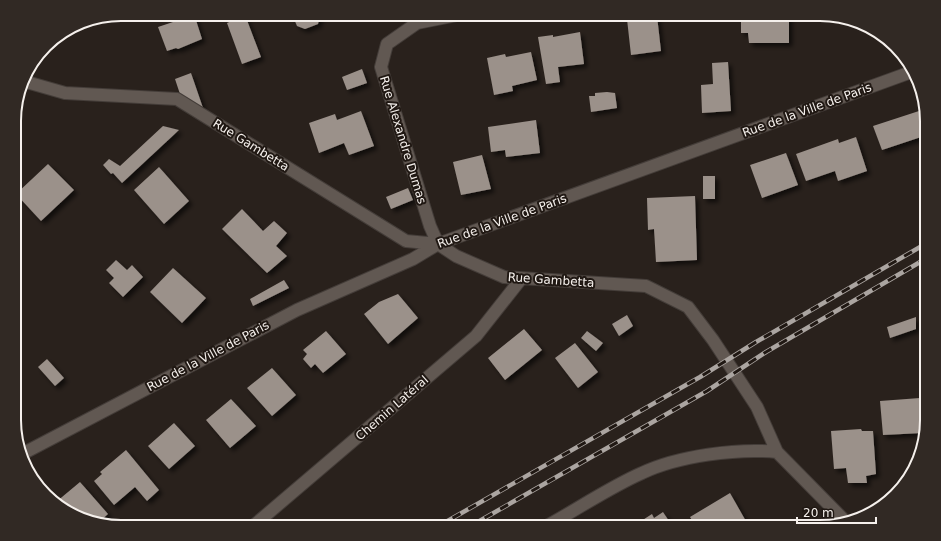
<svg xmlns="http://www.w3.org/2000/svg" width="941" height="541" font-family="'DejaVu Sans',sans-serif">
<defs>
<filter id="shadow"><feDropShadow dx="3.5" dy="3.5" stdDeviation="2" flood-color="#0009"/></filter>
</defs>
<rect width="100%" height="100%" fill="#29211c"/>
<path fill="#9b918a" filter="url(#shadow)" d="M 177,14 L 194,14 L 202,39 L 178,49 L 176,48 L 167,51 L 158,27 L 179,20 Z
M 292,14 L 326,14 L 320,16 L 318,24 L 305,29 L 297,26 Z
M 748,14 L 789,14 L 789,43 L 749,43 L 748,33 L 741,33 L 741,22 L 748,22 Z
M 245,15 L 261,57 L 242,64 L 227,23 Z
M 657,16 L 661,51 L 631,55 L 627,19 Z
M 580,32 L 584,64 L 558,67 L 560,82 L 546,84 L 538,37 L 553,35 L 553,37 Z
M 531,52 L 537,80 L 512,86 L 513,91 L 494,95 L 487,58 L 505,54 L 506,57 Z
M 728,62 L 731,111 L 702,113 L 701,85 L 713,84 L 712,63 Z
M 362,69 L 367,83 L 347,90 L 342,77 Z
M 191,73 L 203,108 L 182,100 L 175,79 Z
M 607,92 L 615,93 L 617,108 L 591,112 L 589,96 L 595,96 L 595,93 Z
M 361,111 L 374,146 L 349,155 L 344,143 L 319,153 L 309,123 L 335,114 L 337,120 Z
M 919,111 L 927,135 L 882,150 L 873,126 Z
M 536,120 L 540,153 L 506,157 L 505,150 L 491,152 L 488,127 Z
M 163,126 L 179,130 L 122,183 L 113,173 L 111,174 L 103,165 L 109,159 L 120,166 Z
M 856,137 L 867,171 L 838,181 L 835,171 L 806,181 L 796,154 L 838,139 L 839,143 Z
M 786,153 L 798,185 L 762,198 L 750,165 Z
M 482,155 L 491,189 L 461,195 L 453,162 Z
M 48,164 L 74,190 L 41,221 L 16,194 Z
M 159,167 L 189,201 L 164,224 L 134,190 Z
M 703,176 L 715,176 L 715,199 L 703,199 Z
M 408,188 L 413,200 L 391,209 L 386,197 Z
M 695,196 L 697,260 L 656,262 L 654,229 L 648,230 L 647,198 Z
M 242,209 L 263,231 L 274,221 L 287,233 L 276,246 L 287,256 L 267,273 L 222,229 Z
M 116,260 L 127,270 L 132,265 L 143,277 L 123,297 L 109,283 L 114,278 L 106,270 Z
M 173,268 L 206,298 L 182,323 L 150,292 Z
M 284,280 L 289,288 L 253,306 L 250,299 Z
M 398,294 L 418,318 L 388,344 L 364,314 L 379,302 Z
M 627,315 L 633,326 L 619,336 L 612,324 Z
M 916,317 L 916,329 L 890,338 L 887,327 Z
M 524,329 L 542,350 L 505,380 L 488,358 Z
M 326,331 L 346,354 L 323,373 L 315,364 L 311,368 L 303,359 L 307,354 L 303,350 Z
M 587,331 L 603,343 L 596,351 L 581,338 Z
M 575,343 L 598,372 L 578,388 L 555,358 Z
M 47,359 L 64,378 L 55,386 L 38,367 Z
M 272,368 L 296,395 L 272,416 L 247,388 Z
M 920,398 L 922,433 L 883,435 L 880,401 Z
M 231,399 L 256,426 L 230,448 L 206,420 Z
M 174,423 L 195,446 L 169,469 L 148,446 Z
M 861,429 L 862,431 L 873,431 L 876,474 L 866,476 L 867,483 L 848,483 L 846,468 L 834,469 L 831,431 Z
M 126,450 L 159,490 L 147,501 L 135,487 L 114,505 L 94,481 L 102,474 L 100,472 Z
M 80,482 L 108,514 L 100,521 L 67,513 L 56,502 Z
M 730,493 L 747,523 L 740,527 L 696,527 L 690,517 Z
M 663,512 L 673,527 L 641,527 L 638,523 L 652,514 L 654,518 Z"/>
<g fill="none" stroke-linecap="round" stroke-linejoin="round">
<g stroke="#443d39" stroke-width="14">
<path id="minor" d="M 23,81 L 65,93 L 177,99 L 406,241 L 438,244 L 456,256 L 504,277 L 646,286 L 688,307 L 713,340 L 757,407 L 777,452 L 845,521
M 438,244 L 430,226 L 381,67 L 387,44 L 417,23 L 462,14
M 22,454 L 297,310 L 413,259 L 438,244 L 914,71
M 252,527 L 476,336 L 521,279
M 545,527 C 576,510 610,487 642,473 C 678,456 737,448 777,452"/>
</g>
<use href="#minor" stroke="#615852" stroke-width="12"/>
<g stroke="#aba5a1" stroke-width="4.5">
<path id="rail" d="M 437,527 L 700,377 L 756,342 L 927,243
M 469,527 L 707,391 L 766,352 L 927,258"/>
</g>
<use href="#rail" stroke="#201813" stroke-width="3" stroke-dasharray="9" stroke-linecap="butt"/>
</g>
<g text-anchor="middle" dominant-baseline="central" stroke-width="4" stroke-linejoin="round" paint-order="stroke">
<g font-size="12" fill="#f5f0ec" stroke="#201813">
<text transform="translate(807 110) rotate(-20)">Rue de la Ville de Paris</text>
<text transform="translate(403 140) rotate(73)">Rue Alexandre Dumas</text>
<text transform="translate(251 145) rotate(32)">Rue Gambetta</text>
<text transform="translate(502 221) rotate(-20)">Rue de la Ville de Paris</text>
<text transform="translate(551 280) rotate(4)">Rue Gambetta</text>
<text transform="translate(208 356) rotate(-28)">Rue de la Ville de Paris</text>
<text transform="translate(392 408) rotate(-41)">Chemin Latéral</text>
</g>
</g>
<path d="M0 0H941V541H0ZM121 21H820A100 100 0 0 1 920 121V420A100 100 0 0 1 820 520H121A100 100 0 0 1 21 420V121A100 100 0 0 1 121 21Z" fill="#312924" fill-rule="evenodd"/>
<path fill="none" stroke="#f5f0ec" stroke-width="2" d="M121 21H820A100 100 0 0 1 920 121V420A100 100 0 0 1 820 520H121A100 100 0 0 1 21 420V121A100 100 0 0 1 121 21Z"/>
<path d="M797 517v6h79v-6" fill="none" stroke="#f5f0ec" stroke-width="2"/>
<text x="803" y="517" font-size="12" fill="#f5f0ec" stroke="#201813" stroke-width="3" paint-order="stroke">20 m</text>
</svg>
